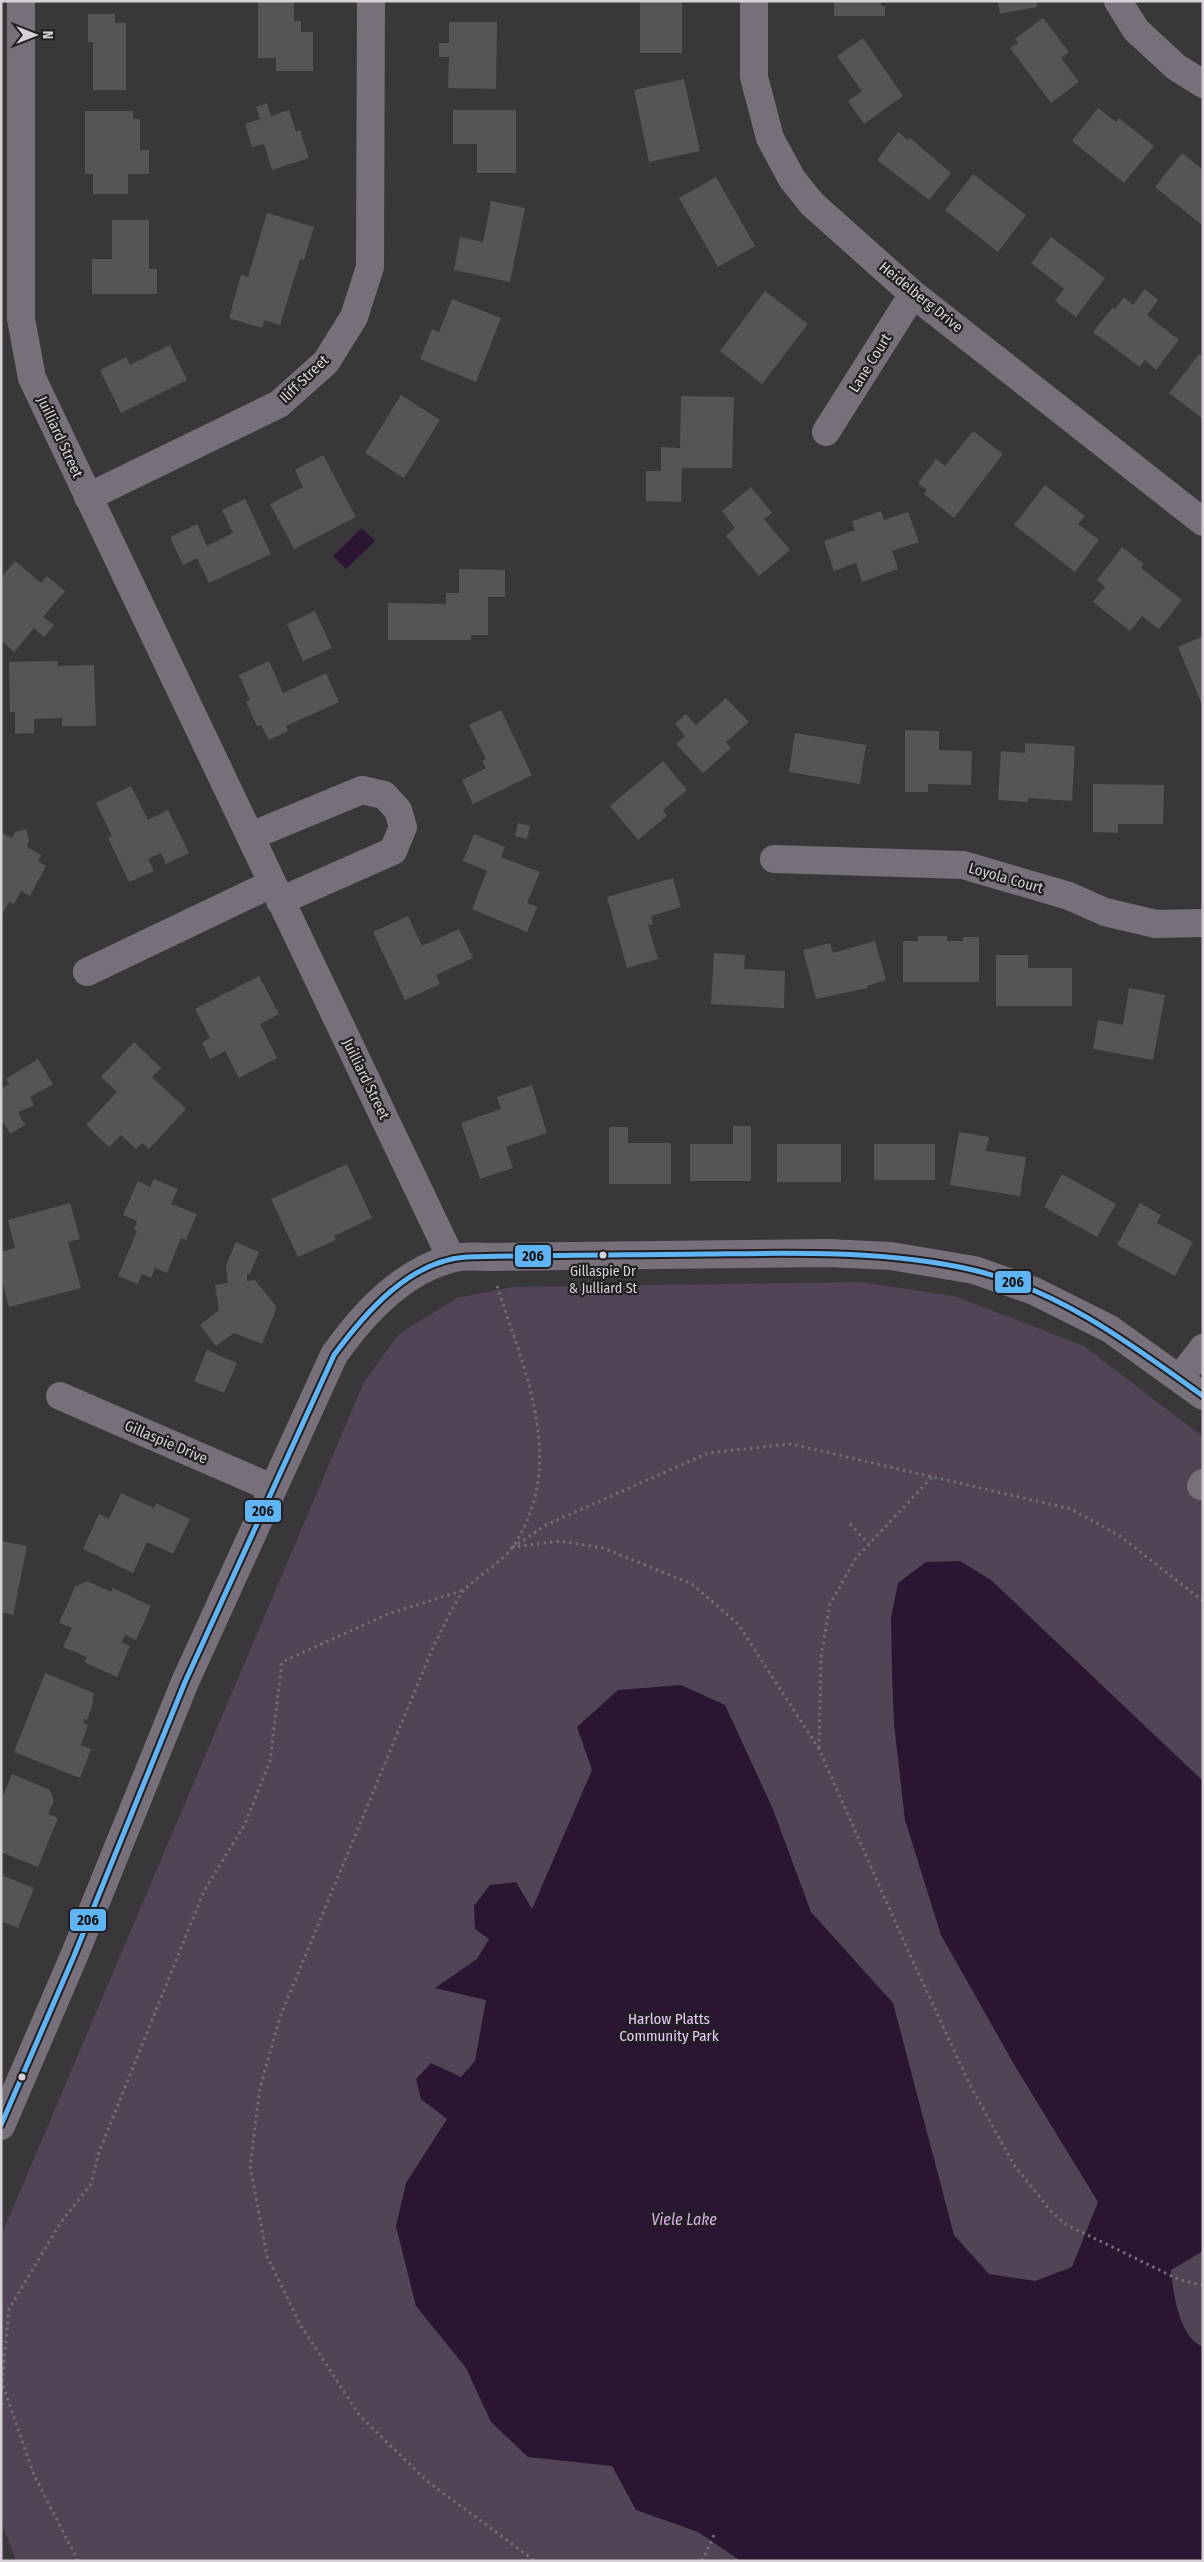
<svg xmlns="http://www.w3.org/2000/svg" width="1204" height="2562" font-family="'Fira Sans Condensed',sans-serif">
<rect width="100%" height="100%" fill="#3a373b"/>
<path fill="#524357" d="M 860,1282 L 954,1296 L 1084,1346 L 1203,1437 L 1203,2561 L 16,2561 L 1,2521 L 1,2236 L 364,1382 L 399,1334 L 457,1298 L 512,1287 Z"/>
<path fill="#2b1532" d="M 362,528 L 375,541 L 346,569 L 333,556 Z
M 960,1561 L 991,1580 L 1203,1781 L 1203,2251 L 1171,2270 C 1173,2293 1179,2337 1203,2347 L 1203,2561 L 741,2561 L 698,2532 L 636,2510 L 612,2466 L 528,2457 L 491,2422 L 466,2368 L 416,2306 L 396,2226 L 406,2183 L 447,2119 L 421,2099 L 416,2079 L 431,2063 L 461,2077 L 475,2061 L 486,2000 L 435,1988 L 477,1959 L 489,1939 L 475,1929 L 474,1906 L 490,1885 L 516,1882 L 532,1909 L 592,1770 L 577,1727 L 618,1690 L 681,1685 L 725,1705 L 772,1807 L 811,1912 L 893,2003 L 954,2235 L 989,2274 L 1035,2281 L 1072,2267 L 1098,2202 L 1015,2066 L 941,1935 L 905,1820 L 894,1724 L 892,1673 L 891,1618 L 898,1583 L 926,1562 Z"/>
<path fill="#565456" d="M 258,1 L 294,1 L 294,21 L 301,21 L 301,32 L 313,32 L 313,71 L 276,71 L 276,58 L 258,58 Z
M 640,1 L 682,1 L 682,53 L 640,53 Z
M 834,1 L 881,1 L 881,6 L 885,6 L 885,16 L 834,16 Z
M 998,1 L 1036,1 L 1037,7 L 1000,14 Z
M 88,14 L 115,14 L 115,23 L 126,23 L 126,90 L 93,90 L 93,42 L 88,42 Z
M 1043,18 L 1069,52 L 1061,58 L 1079,82 L 1051,103 L 1010,48 L 1018,43 L 1015,39 Z
M 449,22 L 497,22 L 496,89 L 448,88 L 449,57 L 439,57 L 439,43 L 449,43 Z
M 863,38 L 903,96 L 864,124 L 848,101 L 862,91 L 837,56 Z
M 684,79 L 700,151 L 649,162 L 634,90 Z
M 267,103 L 271,116 L 289,110 L 296,132 L 300,130 L 309,158 L 272,170 L 264,144 L 252,147 L 245,124 L 260,119 L 256,107 Z
M 1098,108 L 1116,122 L 1119,118 L 1154,146 L 1124,183 L 1072,141 Z
M 453,110 L 516,110 L 516,173 L 477,173 L 477,144 L 453,144 Z
M 85,111 L 133,111 L 133,119 L 140,119 L 140,150 L 149,150 L 149,174 L 128,174 L 128,194 L 93,194 L 93,174 L 85,174 Z
M 898,132 L 908,140 L 910,138 L 951,173 L 929,200 L 877,160 Z
M 1182,153 L 1203,170 L 1203,226 L 1155,187 Z
M 973,174 L 1026,215 L 998,252 L 945,210 Z
M 716,177 L 755,246 L 718,267 L 679,198 Z
M 491,201 L 525,208 L 510,282 L 454,270 L 460,237 L 483,242 Z
M 267,213 L 314,227 L 304,260 L 300,259 L 280,325 L 265,320 L 262,328 L 229,318 L 241,275 L 248,277 Z
M 112,220 L 149,220 L 149,269 L 157,269 L 157,294 L 92,294 L 92,259 L 112,259 Z
M 1051,237 L 1105,278 L 1076,317 L 1055,301 L 1064,289 L 1031,263 Z
M 1145,289 L 1158,300 L 1147,315 L 1179,340 L 1156,370 L 1145,360 L 1140,367 L 1093,332 L 1113,307 L 1115,309 L 1124,297 L 1133,305 Z
M 765,291 L 808,324 L 762,384 L 720,351 Z
M 452,299 L 501,318 L 476,382 L 420,359 L 432,329 L 439,332 Z
M 170,345 L 187,380 L 121,413 L 100,370 L 126,357 L 130,365 Z
M 1199,354 L 1203,357 L 1203,419 L 1169,393 Z
M 401,395 L 440,420 L 404,478 L 365,453 Z
M 681,396 L 734,397 L 732,468 L 682,468 L 681,502 L 646,501 L 646,471 L 661,471 L 661,447 L 680,448 Z
M 973,431 L 1003,454 L 954,518 L 924,494 L 927,490 L 918,483 L 936,459 L 945,466 Z
M 323,455 L 356,517 L 294,549 L 270,504 L 303,487 L 295,470 Z
M 1045,485 L 1085,516 L 1078,524 L 1099,540 L 1075,572 L 1014,525 Z
M 751,487 L 772,513 L 764,519 L 790,550 L 759,576 L 726,536 L 735,528 L 722,511 Z
M 245,499 L 271,554 L 209,583 L 197,558 L 183,565 L 170,537 L 197,524 L 207,546 L 233,533 L 222,510 Z
M 881,511 L 884,520 L 908,512 L 919,542 L 892,551 L 898,569 L 862,582 L 856,563 L 834,571 L 824,541 L 855,530 L 852,521 Z
M 1122,547 L 1144,564 L 1141,568 L 1182,600 L 1159,629 L 1142,616 L 1130,631 L 1093,602 L 1105,587 L 1097,580 Z
M 15,561 L 41,583 L 47,576 L 65,591 L 43,617 L 54,625 L 44,637 L 34,628 L 14,652 L 1,640 L 1,578 Z
M 459,569 L 505,570 L 505,597 L 488,597 L 488,635 L 471,635 L 471,640 L 388,640 L 388,603 L 446,604 L 446,593 L 459,593 Z
M 315,611 L 332,648 L 303,661 L 287,624 Z
M 1203,636 L 1203,707 L 1178,647 Z
M 58,661 L 58,666 L 94,665 L 96,726 L 62,726 L 62,718 L 34,719 L 34,733 L 15,734 L 15,712 L 10,712 L 9,662 Z
M 269,661 L 283,693 L 326,673 L 339,702 L 286,726 L 288,731 L 269,740 L 261,725 L 257,726 L 246,702 L 250,700 L 239,675 Z
M 726,698 L 749,722 L 726,742 L 731,748 L 703,773 L 676,744 L 685,736 L 675,724 L 686,714 L 696,725 Z
M 501,710 L 532,775 L 473,804 L 462,780 L 486,768 L 482,761 L 486,759 L 469,725 Z
M 905,730 L 939,731 L 939,750 L 972,751 L 971,785 L 928,784 L 928,792 L 905,792 Z
M 795,733 L 866,745 L 860,784 L 789,772 Z
M 1025,743 L 1075,746 L 1072,801 L 1028,798 L 1028,802 L 998,800 L 1001,751 L 1025,753 Z
M 663,761 L 687,790 L 663,810 L 667,816 L 638,840 L 610,806 Z
M 1093,784 L 1164,785 L 1163,824 L 1118,824 L 1118,833 L 1093,832 Z
M 131,786 L 148,820 L 168,810 L 189,853 L 166,864 L 161,853 L 148,859 L 154,871 L 129,882 L 108,838 L 112,836 L 96,803 Z
M 518,823 L 530,826 L 527,839 L 515,836 Z
M 26,829 L 29,840 L 27,847 L 41,855 L 38,861 L 46,866 L 30,896 L 21,891 L 14,904 L 9,902 L 1,916 L 1,832 L 12,838 L 15,832 Z
M 474,834 L 505,847 L 501,857 L 540,872 L 527,903 L 537,907 L 527,932 L 472,909 L 487,871 L 463,861 Z
M 673,878 L 681,907 L 651,916 L 653,924 L 648,925 L 658,959 L 627,968 L 607,897 Z
M 408,916 L 422,946 L 459,929 L 473,958 L 436,975 L 440,984 L 405,1000 L 373,932 Z
M 918,936 L 947,936 L 947,941 L 963,941 L 963,937 L 979,937 L 979,982 L 903,982 L 903,941 L 918,941 Z
M 875,941 L 886,980 L 867,986 L 868,988 L 816,999 L 803,950 L 830,943 L 833,953 Z
M 714,953 L 745,955 L 744,969 L 785,971 L 784,1008 L 711,1004 Z
M 996,955 L 1028,955 L 1028,968 L 1072,968 L 1072,1006 L 996,1006 Z
M 259,976 L 279,1014 L 260,1024 L 277,1058 L 239,1078 L 225,1051 L 210,1059 L 202,1043 L 210,1038 L 195,1009 Z
M 1129,988 L 1165,995 L 1153,1060 L 1093,1049 L 1098,1020 L 1123,1025 Z
M 134,1042 L 161,1068 L 152,1077 L 186,1109 L 149,1149 L 142,1143 L 136,1149 L 121,1135 L 109,1147 L 86,1125 L 117,1092 L 101,1077 Z
M 38,1059 L 53,1084 L 30,1097 L 34,1105 L 18,1112 L 25,1125 L 10,1134 L 4,1123 L 1,1124 L 1,1089 L 9,1084 L 6,1079 Z
M 532,1085 L 547,1133 L 506,1147 L 513,1168 L 480,1179 L 461,1123 L 501,1109 L 497,1097 Z
M 733,1126 L 751,1126 L 751,1181 L 690,1181 L 690,1144 L 733,1144 Z
M 609,1127 L 628,1127 L 628,1143 L 671,1143 L 671,1184 L 609,1184 Z
M 959,1132 L 989,1137 L 986,1151 L 1026,1157 L 1020,1196 L 950,1185 Z
M 777,1144 L 841,1144 L 841,1182 L 777,1182 Z
M 874,1144 L 935,1144 L 935,1180 L 874,1180 Z
M 347,1164 L 372,1218 L 334,1236 L 336,1240 L 298,1257 L 271,1199 Z
M 1062,1174 L 1116,1204 L 1097,1237 L 1044,1207 Z
M 154,1179 L 178,1189 L 171,1204 L 197,1214 L 186,1240 L 181,1238 L 167,1273 L 155,1268 L 151,1278 L 142,1274 L 138,1284 L 118,1276 L 137,1231 L 134,1229 L 137,1221 L 123,1215 L 138,1181 L 150,1187 Z
M 70,1203 L 80,1239 L 68,1242 L 81,1288 L 9,1307 L 1,1277 L 1,1252 L 15,1248 L 8,1220 Z
M 1140,1203 L 1161,1215 L 1157,1223 L 1193,1242 L 1175,1276 L 1117,1245 Z
M 236,1242 L 259,1252 L 250,1274 L 247,1274 L 247,1281 L 255,1280 L 276,1306 L 274,1315 L 262,1344 L 234,1333 L 216,1346 L 200,1325 L 219,1310 L 215,1285 L 228,1283 L 226,1265 Z
M 207,1350 L 237,1363 L 224,1393 L 194,1381 Z
M 121,1493 L 154,1508 L 156,1503 L 190,1519 L 173,1554 L 147,1542 L 133,1573 L 83,1549 L 99,1514 L 109,1519 Z
M 1,1541 L 27,1546 L 13,1615 L 1,1612 Z
M 87,1581 L 111,1592 L 113,1588 L 151,1606 L 136,1640 L 125,1635 L 122,1643 L 130,1646 L 117,1677 L 84,1662 L 87,1657 L 63,1647 L 72,1628 L 59,1623 L 75,1587 Z
M 45,1673 L 94,1693 L 92,1699 L 94,1700 L 87,1720 L 84,1719 L 83,1723 L 88,1725 L 81,1745 L 91,1749 L 80,1778 L 14,1752 Z
M 12,1774 L 50,1790 L 54,1801 L 48,1814 L 58,1818 L 38,1867 L 1,1852 L 1,1800 Z
M 1,1875 L 34,1888 L 18,1928 L 1,1921 Z"/>
<g fill="none" stroke-linecap="round" stroke-linejoin="round">
<path stroke="#726d73" stroke-width="3" stroke-dasharray="2.5 4" stroke-linecap="butt" d="M 497,1286 C 524,1370 568,1462 514,1545 C 503,1562 480,1574 466,1588 C 454,1601 443,1629 434,1645 L 280,2017 L 260,2088 L 250,2166 L 267,2256 L 301,2326 L 360,2416 L 427,2481 L 535,2561
M 850,1524 L 869,1544
M 1203,1601 L 1120,1536 L 1071,1509 L 791,1444 L 708,1453 L 546,1525 L 513,1547 L 560,1541 L 603,1548 L 692,1584 L 738,1624 L 819,1749 L 905,1944 L 970,2085 L 1014,2165 L 1050,2210 L 1065,2224 L 1180,2280 L 1203,2285
M 819,1748 L 821,1657 L 830,1604 L 856,1558 L 932,1477
M 78,2561 L 34,2475 L 2,2383 L 9,2309 L 61,2222 L 91,2184 L 99,2152 L 204,1891 L 245,1824 L 270,1761 L 282,1662 L 388,1614 L 464,1590
M 702,2561 L 715,2533"/>
<path stroke="#776f7a" stroke-width="28" d="M 21,1 L 21,319 L 32,378 L 451,1258
M 754,1 L 754,77 L 770,138 L 792,179 L 812,204 L 913,294 L 1203,522
M 1118,1 L 1136,30 L 1176,67 L 1203,84
M 826,432 L 913,294
M 88,497 L 279,404 L 326,362 L 354,317 L 370,267 L 371,1
M 251,836 L 362,790 L 384,795 L 398,810 L 403,827 L 393,851 L 280,901
M 774,859 L 963,865 L 1069,896 L 1105,912 L 1156,924 L 1203,923
M 87,972 L 271,884
M 1180,1378 L 1203,1348
M 60,1396 L 272,1488
M 1201,1486 L 1203,1483
M 1,2126 L 74,1956 L 185,1682 L 334,1355 C 362,1315 402,1272 450,1259 C 463,1255 479,1257 492,1257 L 828,1253 L 891,1256 L 974,1270 L 1034,1291 L 1110,1329 L 1203,1396"/>
<g stroke="#211e21" stroke-width="9">
<path id="bus-1" d="M 1,2125 L 74,1956 L 185,1682 L 334,1355 C 365,1313 409,1261 466,1257 C 546,1255 626,1255 706,1254 C 796,1253 885,1250 973,1270 C 1059,1290 1132,1345 1203,1396"/>
</g>
<use href="#bus-1" stroke="#60b4f3" stroke-width="5"/>
</g>
<g fill="#d6d2d7" stroke="#211e21" stroke-width="2">
<circle cx="603" cy="1255" r="4.5"/>
<circle cx="22" cy="2077" r="4.5"/>
</g>
<g text-anchor="middle" dominant-baseline="central" stroke-width="4.5" stroke-linejoin="round" paint-order="stroke">
<g font-size="14" fill="#d6d2d7" stroke="#211e21">
<text x="603" y="1271">Gillaspie Dr<tspan x="603" dy="17">&amp; Julliard St</tspan></text>
</g>
<g font-size="15" fill="#d6d2d7" stroke="#211e21">
<text transform="translate(921 297) rotate(39)">Heidelberg Drive</text>
<text transform="translate(870 363) rotate(-58)">Lane Court</text>
<text transform="translate(304 379) rotate(-44)">Iliff Street</text>
<text transform="translate(60 437) rotate(65)">Juilliard Street</text>
<text transform="translate(1006 878) rotate(16)">Loyola Court</text>
<text transform="translate(366 1079) rotate(64)">Juilliard Street</text>
<text transform="translate(166 1442) rotate(23)">Gillaspie Drive</text>
</g>
<g font-size="15" fill="#edc8f8" stroke="#211e21">
<text x="669" y="2019">Harlow Platts<tspan x="669" dy="17">Community Park</tspan></text>
</g>
<g font-size="16" font-style="italic" fill="#dbaee9" stroke="#211e21">
<text x="684" y="2219">Viele Lake</text>
</g>
</g>
<g stroke="#211e21" stroke-width="2">
<rect x="514" y="1244" width="38" height="24" rx="5" fill="#60b4f3"/>
<rect x="994" y="1270" width="38" height="24" rx="5" fill="#60b4f3"/>
<rect x="244" y="1499" width="38" height="24" rx="5" fill="#60b4f3"/>
<rect x="69" y="1908" width="38" height="24" rx="5" fill="#60b4f3"/>
</g>
<g font-size="14" text-anchor="middle" font-weight="bold" fill="#111">
<text x="533" y="1261">206</text>
<text x="1013" y="1287">206</text>
<text x="263" y="1516">206</text>
<text x="88" y="1925">206</text>
</g>
<rect width="1204" height="2562" fill="none" stroke="#d6d2d7" stroke-width="5"/>
<g transform="translate(35 35) rotate(90)" stroke="#211e21" stroke-width="4" paint-order="stroke">
<path d="M0-4L9 19L0 12L-9 19Z" fill="#d6d2d7"/>
<text y="-8" font-size="14" font-weight="bold" text-anchor="middle" fill="#d6d2d7">N</text>
</g>
</svg>
